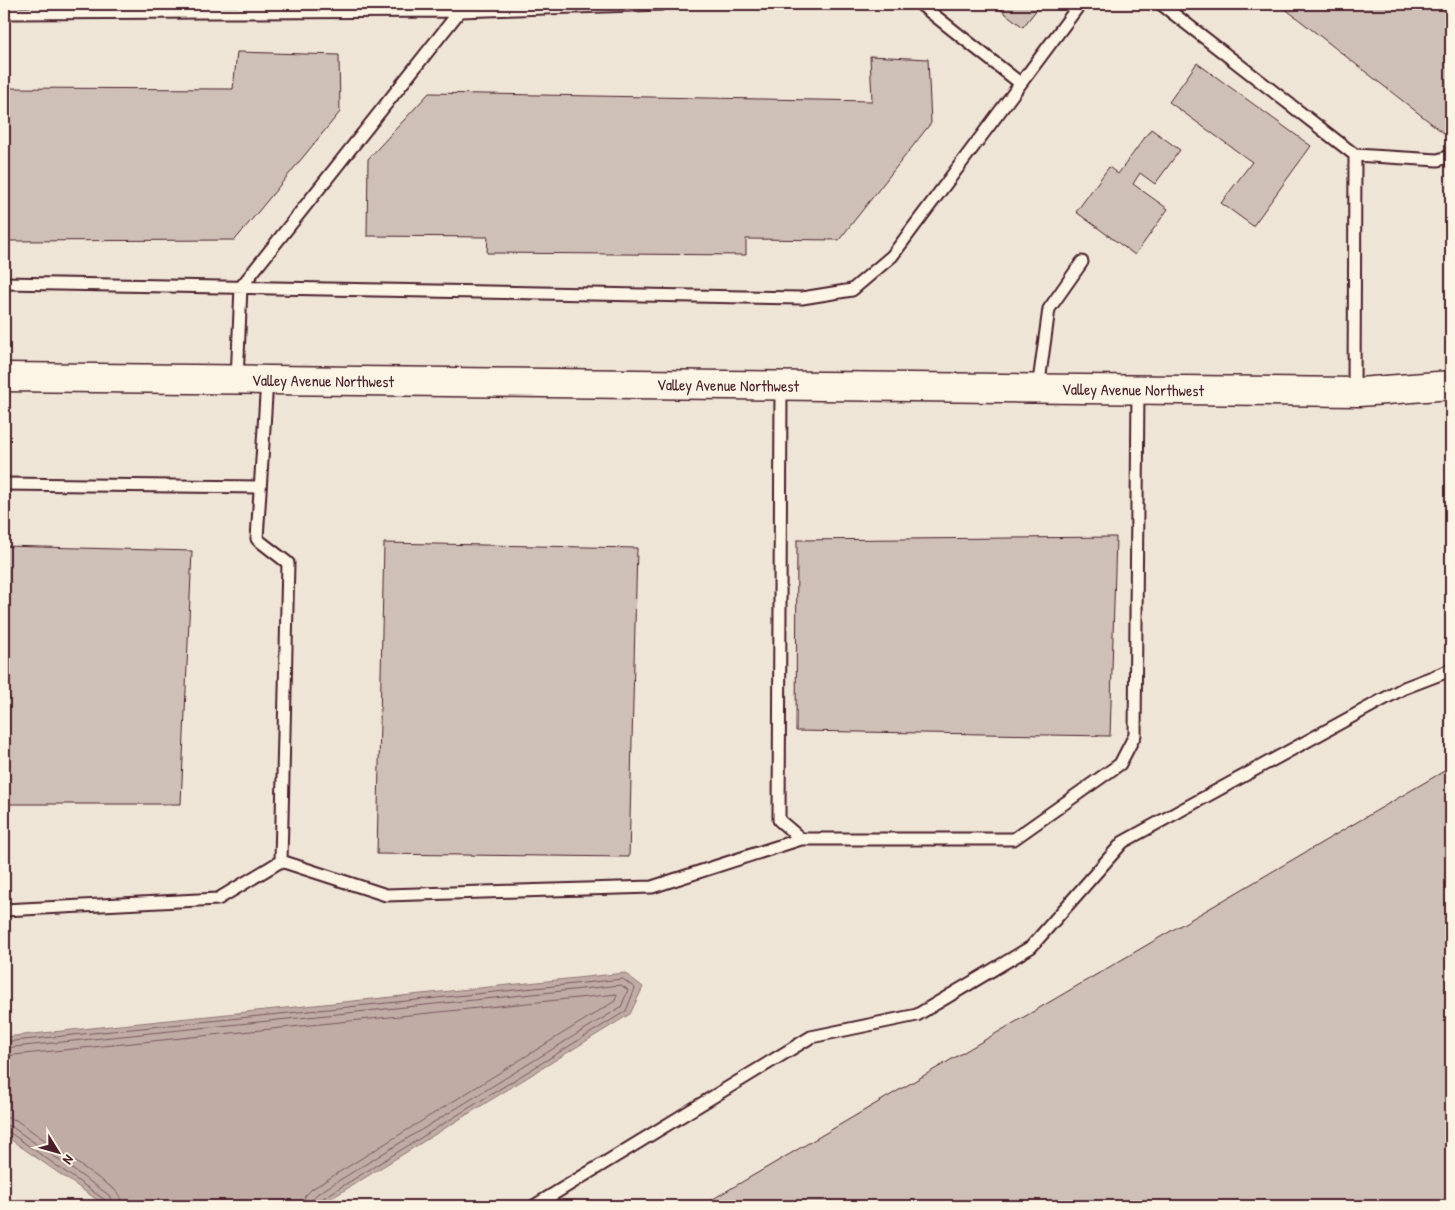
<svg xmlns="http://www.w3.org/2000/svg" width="1455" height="1210" font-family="'Patrick Hand',sans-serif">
<rect width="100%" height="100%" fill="#fcf5e5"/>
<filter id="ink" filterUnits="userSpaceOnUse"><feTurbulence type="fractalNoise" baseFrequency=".02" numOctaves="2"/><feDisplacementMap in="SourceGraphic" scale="10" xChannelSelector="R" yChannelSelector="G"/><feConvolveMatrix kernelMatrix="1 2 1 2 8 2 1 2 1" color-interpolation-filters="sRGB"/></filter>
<g filter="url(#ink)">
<path fill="#eee5d7" d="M 4,4 L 1451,4 L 1451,1206 L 4,1206 Z"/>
<path fill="#c0aca5" stroke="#917474" d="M 625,973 L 643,987 L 630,1014 L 319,1206 L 106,1206 L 4,1135 L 4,1037 Z"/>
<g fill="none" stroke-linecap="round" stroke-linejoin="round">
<path stroke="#79575c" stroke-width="1" d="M 4,1042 L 623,979 L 635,988 L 626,1011 L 320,1200 L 317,1206
M 4,1048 L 621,985 L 628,990 L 621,1007 L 317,1194 L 312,1199 L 311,1206
M 4,1056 L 617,994 L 615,1001 L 312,1189 L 305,1196 L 303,1206
M 4,1117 L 16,1120 L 114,1189 L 120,1197 L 122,1206
M 4,1125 L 12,1127 L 109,1195 L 114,1206
M 4,1131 L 9,1132 L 105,1200 L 108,1206"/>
</g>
<path fill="#cfc0b7" stroke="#4a1f2b" d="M 993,4 L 1041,4 L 1023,27 Z
M 1279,4 L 1451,4 L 1451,126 L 1445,134 Z
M 237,52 L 339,55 L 340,112 L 235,240 L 4,241 L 4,88 L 233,89 Z
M 870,56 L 928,59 L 931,123 L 839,240 L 746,239 L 746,255 L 487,253 L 488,237 L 367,236 L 368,159 L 429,93 L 872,101 Z
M 1197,63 L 1311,146 L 1253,226 L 1221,203 L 1252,162 L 1169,102 Z
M 1151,129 L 1180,150 L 1155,184 L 1140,173 L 1133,184 L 1168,209 L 1135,255 L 1076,212 L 1109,167 L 1118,174 Z
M 1116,537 L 1110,736 L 796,731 L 797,540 Z
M 384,543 L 637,548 L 629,857 L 377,854 Z
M 4,546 L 192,551 L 181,804 L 4,804 Z
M 1451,767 L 1451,1206 L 701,1206 Z"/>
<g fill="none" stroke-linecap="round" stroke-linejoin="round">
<g stroke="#4a1f2b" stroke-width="15">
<path id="lane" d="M 920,4 L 1020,83
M 1161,4 L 1355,155 L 1354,392
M 4,13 L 460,11 L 662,4
M 1355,155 L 1438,160 L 1451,156
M 4,283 L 802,298 L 852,290 L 892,256 L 1080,4
M 237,380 L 241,287 L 463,7
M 781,386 L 779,820 L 801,839 L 1014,839 L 1120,764 L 1135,735 L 1138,390
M 1038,389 L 1049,309 L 1082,262
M 4,484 L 260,487
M 281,861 L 386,895 L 652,887 L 801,839
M 4,910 L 218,899 L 281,861 L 288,563 L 257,539 L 267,380
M 534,1206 L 811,1037 L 917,1015 L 1031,947 L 1123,842 L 1404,688 L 1451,670"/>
</g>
<g stroke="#4a1f2b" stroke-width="31">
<g id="secondary">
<path id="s1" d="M 4,377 L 1359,392 L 1451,385"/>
</g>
</g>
<use href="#lane" stroke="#fcf5e5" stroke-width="11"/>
<use href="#secondary" stroke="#fcf5e5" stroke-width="28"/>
</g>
</g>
<g text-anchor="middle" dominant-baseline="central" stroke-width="4" stroke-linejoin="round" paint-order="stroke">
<g font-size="16" fill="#4a1f2b" stroke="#fcf5e5">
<text stroke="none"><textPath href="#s1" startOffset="319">Valley Avenue Northwest</textPath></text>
<text stroke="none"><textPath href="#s1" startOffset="724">Valley Avenue Northwest</textPath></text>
<text stroke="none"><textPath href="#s1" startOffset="1129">Valley Avenue Northwest</textPath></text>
</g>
</g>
<rect width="1455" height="1210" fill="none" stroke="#fcf5e5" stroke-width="20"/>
<rect x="10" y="10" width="1435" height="1190" fill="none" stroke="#4a1f2b" stroke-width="2" filter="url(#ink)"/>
<g transform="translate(58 1152) rotate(127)" stroke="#fcf5e5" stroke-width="4" paint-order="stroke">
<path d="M0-4L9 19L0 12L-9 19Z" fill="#4a1f2b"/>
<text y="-8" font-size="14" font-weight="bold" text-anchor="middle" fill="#4a1f2b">N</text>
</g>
</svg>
